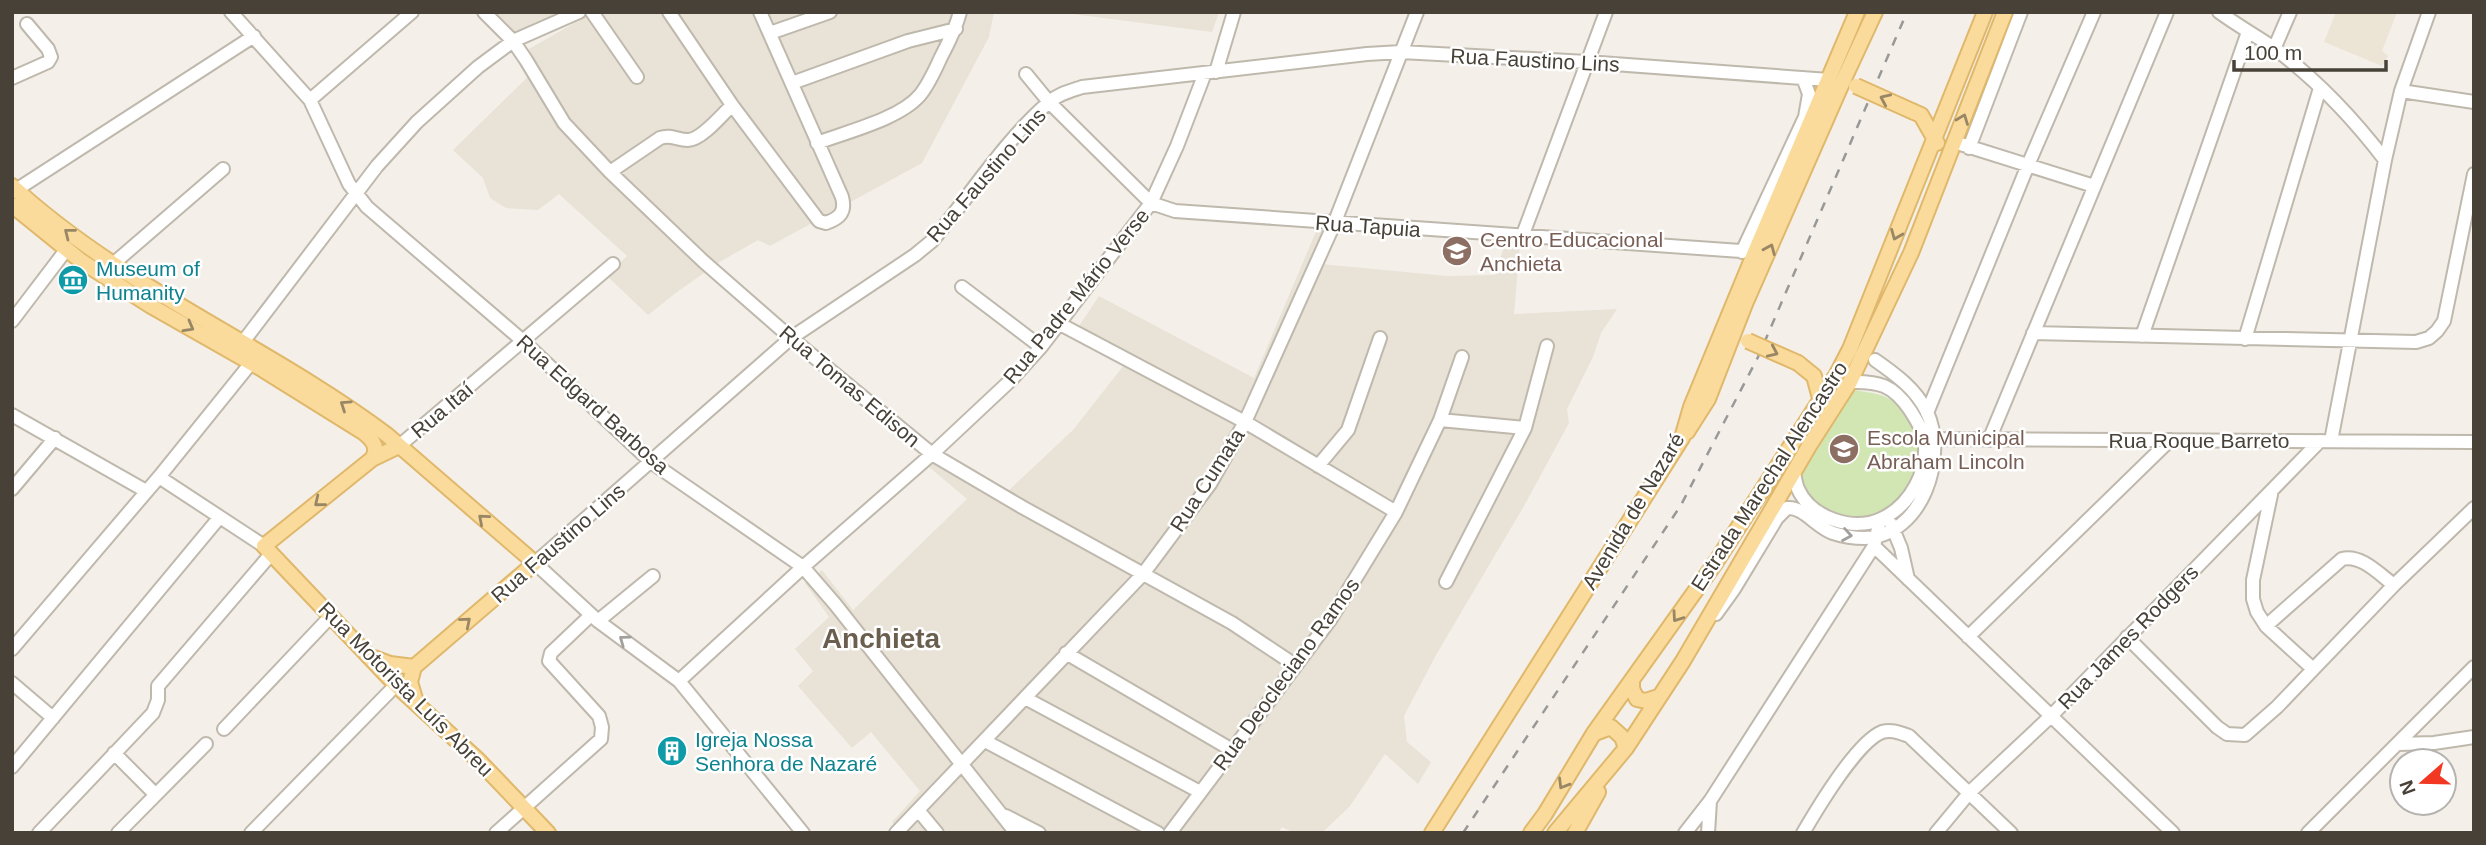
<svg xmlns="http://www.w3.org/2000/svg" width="2486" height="845" font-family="Arial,sans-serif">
<rect width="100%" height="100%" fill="#f4f0e9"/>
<path fill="#e8e2d7" d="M 491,12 L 563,12 L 518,34 L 508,32 Z
M 594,12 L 994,12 L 989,37 L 922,163 L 770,246 L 758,240 L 718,263 L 677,292 L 648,315 L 607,276 L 627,256 L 559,194 L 538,210 L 506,208 L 490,198 L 483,178 L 453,150 L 538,67 L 527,50 Z
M 1057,12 L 1219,12 L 1212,32 Z
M 1317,229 L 1335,232 L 1321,264 L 1447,276 L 1495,275 L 1505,244 L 1520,244 L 1514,314 L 1617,309 L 1601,333 L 1593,357 L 1567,409 L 1569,423 L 1524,506 L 1436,655 L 1404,716 L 1407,742 L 1431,762 L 1418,784 L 1385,754 L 1350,806 L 1322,833 L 1294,833 L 1282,827 L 1278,833 L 898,833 L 892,822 L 920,791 L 871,732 L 852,748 L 798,686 L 813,671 L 795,649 L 829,617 L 805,583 L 822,570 L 853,610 L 967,499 L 929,467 L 944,454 L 1007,492 L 1073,430 L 1124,365 L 1073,335 L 1099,296 L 1254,378 Z"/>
<path fill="#ece4d4" d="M 2336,12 L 2397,12 L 2382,51 L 2388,56 L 2382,66 L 2324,42 Z"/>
<path fill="#d2e6b4" d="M 1854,390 C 1866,392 1879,393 1890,399 C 1960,437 1891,554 1824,509 C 1811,500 1804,490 1801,475 Z"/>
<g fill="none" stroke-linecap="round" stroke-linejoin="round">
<g stroke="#bfb8ac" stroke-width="16">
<path id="minor" d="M 231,12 L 310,100 L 349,184 L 367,207 L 523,341 L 651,462 L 803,567 L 835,604 L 1016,833
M 484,12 L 513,41 L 526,60 L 564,123 L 610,172 L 703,261 L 791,338 L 932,454 L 1022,507 L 1232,623 L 1295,665
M 592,12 L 637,77
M 669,12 L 732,105 L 819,221 L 826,223 C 840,218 846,212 842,197 L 760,12
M 2219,12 C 2237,25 2256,36 2274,48 C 2317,80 2353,118 2385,160
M 770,33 L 830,12
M 2274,49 L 2290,12
M 1216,72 L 1234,12
M 1026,74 L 1049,102 L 1151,203 L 1175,211 L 1755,252
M 12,78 L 48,62 L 51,57 L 48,49 L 27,24
M 792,83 L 908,41 L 956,29
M 2401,91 L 2474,102
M 310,100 L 412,12
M 1954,142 L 2094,186
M 817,143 C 846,132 900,119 920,95 C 929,84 935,70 941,57 C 949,42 956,28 960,12
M 1969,148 L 2021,12
M 610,172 L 660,138 C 671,134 677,140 688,140 C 701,140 722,115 732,105
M 16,190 L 254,36
M 1522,237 L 1606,12
M 1742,252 L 1805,117 L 1809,94 L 1803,78
M 113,264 L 223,169
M 962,287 L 1041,347
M 12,321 L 66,250
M 1058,323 L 1245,422 L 1396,512
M 2033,333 L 2416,342 L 2429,338 L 2437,331 L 2444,321 L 2474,174
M 2142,336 L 2248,32
M 2245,339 L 2320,88
M 243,342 L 377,166 L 417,122 L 478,67 L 513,41 L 579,12
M 1927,413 L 2028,165 L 2094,12
M 12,415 L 146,491
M 1440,420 L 1525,428 L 1547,346
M 1924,439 L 2474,442
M 1989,440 L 2167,12
M 2331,441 L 2385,160 L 2401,91 L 2429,12
M 399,446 L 613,264
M 1318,466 L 1348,430 L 1380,338
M 1794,473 C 1795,478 1796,484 1798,489 C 1811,518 1853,532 1881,519 C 1910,506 1930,470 1924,438 C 1922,428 1915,418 1910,410 C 1893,385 1879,381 1850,382
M 159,477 L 264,546
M 12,489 L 55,438
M 2272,490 L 2253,580 L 2253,599 L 2257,612 L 2266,626 L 2312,668
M 1891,524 L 1901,548 L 1908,579
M 1874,546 L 2173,833
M 1446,582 L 1525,428
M 1716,614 L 1734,589 L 1777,518 L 1787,508 C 1803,506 1817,528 1833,533 C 1842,536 1855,538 1865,538 C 1922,536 1948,458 1927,412 C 1916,389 1895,374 1875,360
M 598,621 L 653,576
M 2266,626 L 2342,559 C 2361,554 2379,574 2394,585
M 1968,637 L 2170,440
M 2127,637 L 2217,727 L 2227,734 L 2245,735 L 2277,707 L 2394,585 L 2474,508
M 12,649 L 159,477 L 251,363
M 1066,653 L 1232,750
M 679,681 L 803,567 L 932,454 L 1012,379 L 1041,347 L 1151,203 L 1177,146 L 1205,73
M 12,683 L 53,718
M 1025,698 L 1200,792
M 224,729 L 331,616
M 985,741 L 1158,833
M 2398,744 L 2434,743 L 2474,737
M 114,753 L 155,794
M 12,767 L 219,518
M 918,810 L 937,833
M 1006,816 L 1039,833
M 39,833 L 153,713 L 158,700 L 158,686 L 271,554
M 118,833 L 206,744
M 251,833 L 396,685
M 496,833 L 601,739 L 602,727 L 599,716 L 549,661 L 551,653 L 591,615
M 803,833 L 679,681 L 598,621 L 535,563 L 791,338 L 915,255 L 932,241 C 969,197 1005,140 1048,103 C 1058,94 1070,91 1082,87 L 1367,54 L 1401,52 L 1587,62 L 1829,80
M 896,833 L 1143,574 L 1210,484 L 1245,422 L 1334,224 L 1417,12
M 1170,833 L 1330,620 L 1396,512 L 1440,420 L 1462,357
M 1685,833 L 1710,801 L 1874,546 L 1880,520
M 1708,833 L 1710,801
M 1803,833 C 1817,809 1857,742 1882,732 C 1892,729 1900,733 1909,736 L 2011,833
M 1936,833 L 1970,792 L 2051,716 L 2320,441
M 2308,833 L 2474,667"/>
</g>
<g stroke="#e0b86b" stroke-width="18">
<path id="major" d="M 1914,112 L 1921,115 L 1937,143
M 12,186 C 124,289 267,345 387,435 L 535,563 L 414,667 L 410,682 L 416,702
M 12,205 L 81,261 L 151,306 L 262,369 L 363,432 C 372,439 380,448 372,459
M 1798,363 L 1814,376 L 1821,402
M 1687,432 L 1708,399 L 1745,304 L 1843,81 L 1875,12
M 399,446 L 372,459 L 264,546 L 396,685 L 479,761 L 548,833
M 374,658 L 390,664 L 414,667
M 1632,681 L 1632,689 L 1637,699 L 1646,701 L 1658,697
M 1595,733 L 1611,727 L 1622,737 L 1626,748
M 1432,833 L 1682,438 L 1691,407 L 1755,252 L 1857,12
M 1531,833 L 1545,814 L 1594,733 L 1716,562 L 1837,374 L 1850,349 L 1985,12
M 1555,833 L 1626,748 L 1683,661 L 1809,446 L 1850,382 L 1911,253 L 2005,12
M 1575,833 L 1598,792"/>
</g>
<use href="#minor" stroke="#fff" stroke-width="12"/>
<use href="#major" stroke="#fadb9c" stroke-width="14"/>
<path stroke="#989898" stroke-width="2.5" stroke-dasharray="9 9" stroke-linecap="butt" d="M 1463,833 L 1681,505 L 1758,357 L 1907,12"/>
<g stroke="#e0b86b" stroke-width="18" stroke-linecap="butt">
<path id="major-bridge" d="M 1856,86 L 1914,112
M 1748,341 L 1798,363"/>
</g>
<use href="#major-bridge" stroke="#fadb9c" stroke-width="14"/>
</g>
<defs><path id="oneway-chevron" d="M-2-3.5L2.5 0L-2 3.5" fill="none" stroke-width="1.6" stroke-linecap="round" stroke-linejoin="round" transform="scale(1.75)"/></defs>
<g stroke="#988665">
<use href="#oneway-chevron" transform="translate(1885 99) rotate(-156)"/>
<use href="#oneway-chevron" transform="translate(1963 119) rotate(-69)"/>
<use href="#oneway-chevron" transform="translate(69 233) rotate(-142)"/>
<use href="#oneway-chevron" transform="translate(1896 235) rotate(112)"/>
<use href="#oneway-chevron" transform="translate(1770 249) rotate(-67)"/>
<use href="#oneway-chevron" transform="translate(189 327) rotate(29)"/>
<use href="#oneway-chevron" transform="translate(1773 352) rotate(24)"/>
<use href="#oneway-chevron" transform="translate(345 405) rotate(-146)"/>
<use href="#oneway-chevron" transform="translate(319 502) rotate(141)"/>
<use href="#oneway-chevron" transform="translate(483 519) rotate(-139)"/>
<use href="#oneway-chevron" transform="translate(1677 617) rotate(125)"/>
<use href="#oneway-chevron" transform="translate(466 622) rotate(-40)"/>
<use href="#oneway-chevron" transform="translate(1563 784) rotate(121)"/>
</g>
<g stroke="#a3a09c">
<use href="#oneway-chevron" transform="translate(1847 535) rotate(9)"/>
<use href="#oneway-chevron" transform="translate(624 640) rotate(-144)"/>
</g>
<defs>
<g id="school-disc" transform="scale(1.575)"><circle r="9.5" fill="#8d6e63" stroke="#fff"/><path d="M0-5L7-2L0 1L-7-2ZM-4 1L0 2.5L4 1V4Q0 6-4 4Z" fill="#fff"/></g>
<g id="museum-disc" transform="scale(1.575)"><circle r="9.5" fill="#0f9aa8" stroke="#fff"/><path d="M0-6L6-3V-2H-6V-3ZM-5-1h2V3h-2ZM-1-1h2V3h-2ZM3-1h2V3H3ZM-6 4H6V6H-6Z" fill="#fff"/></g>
<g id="building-disc" transform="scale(1.575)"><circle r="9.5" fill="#0f9aa8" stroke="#fff"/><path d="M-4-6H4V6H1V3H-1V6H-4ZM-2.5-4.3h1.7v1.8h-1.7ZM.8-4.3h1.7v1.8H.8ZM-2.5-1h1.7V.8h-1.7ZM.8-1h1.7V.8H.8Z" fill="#fff"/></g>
</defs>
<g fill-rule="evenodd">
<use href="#school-disc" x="1457" y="251"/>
<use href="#museum-disc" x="73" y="280"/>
<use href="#school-disc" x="1844" y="449"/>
<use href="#building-disc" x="672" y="751"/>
</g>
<g text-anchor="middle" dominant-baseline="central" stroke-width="5" stroke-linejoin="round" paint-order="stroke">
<g font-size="21" fill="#474138" stroke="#fff">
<text transform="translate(1535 60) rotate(3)">Rua Faustino Lins</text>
<text transform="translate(986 175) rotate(-49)">Rua Faustino Lins</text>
<text transform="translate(1368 226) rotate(4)">Rua Tapuia</text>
<text transform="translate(1076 296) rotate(-51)">Rua Padre Mário Verse</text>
<text transform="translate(850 386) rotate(40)">Rua Tomas Edison</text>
<text transform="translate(593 404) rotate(42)">Rua Edgard Barbosa</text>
<text transform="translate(442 410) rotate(-40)">Rua Itaí</text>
<text x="2199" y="440">Rua Roque Barreto</text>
<text transform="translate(1769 476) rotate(-57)">Estrada Marechal Alencastro</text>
<text transform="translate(1207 480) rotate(-57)">Rua Cumata</text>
<text transform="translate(1633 511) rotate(-59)">Avenida de Nazaré</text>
<text transform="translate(558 543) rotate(-41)">Rua Faustino Lins</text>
<text transform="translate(2128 637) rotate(-46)">Rua James Rodgers</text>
<text transform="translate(1286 674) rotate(-54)">Rua Deocleciano Ramos</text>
<text transform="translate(406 689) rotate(45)">Rua Motorista Luís Abreu</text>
</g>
<g font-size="21" fill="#785e54" stroke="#fff" text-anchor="start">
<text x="1480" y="239">Centro Educacional<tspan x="1480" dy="24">Anchieta</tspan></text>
<text x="1867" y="437">Escola Municipal<tspan x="1867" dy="24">Abraham Lincoln</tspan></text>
</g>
<g font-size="21" fill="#0d838f" stroke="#fff" text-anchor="start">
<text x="96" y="268">Museum of<tspan x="96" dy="24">Humanity</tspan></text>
<text x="695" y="739">Igreja Nossa<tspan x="695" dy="24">Senhora de Nazaré</tspan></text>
</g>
<g font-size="28" font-weight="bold" fill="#6a5e4f" stroke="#fff">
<text x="881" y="638">Anchieta</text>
</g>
</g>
<rect width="2486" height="845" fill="none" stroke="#474138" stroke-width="28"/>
<g transform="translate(2423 782) rotate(250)"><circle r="33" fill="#ffffff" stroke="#b5b3af" stroke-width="2"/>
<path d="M0-5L12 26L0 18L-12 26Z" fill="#f23822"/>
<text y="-10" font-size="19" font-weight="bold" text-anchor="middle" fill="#474138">N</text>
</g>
<path d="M2234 60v10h152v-10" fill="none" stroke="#474138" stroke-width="3.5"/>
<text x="2244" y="60" font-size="21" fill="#474138" stroke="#ffffff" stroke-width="5" paint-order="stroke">100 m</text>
</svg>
